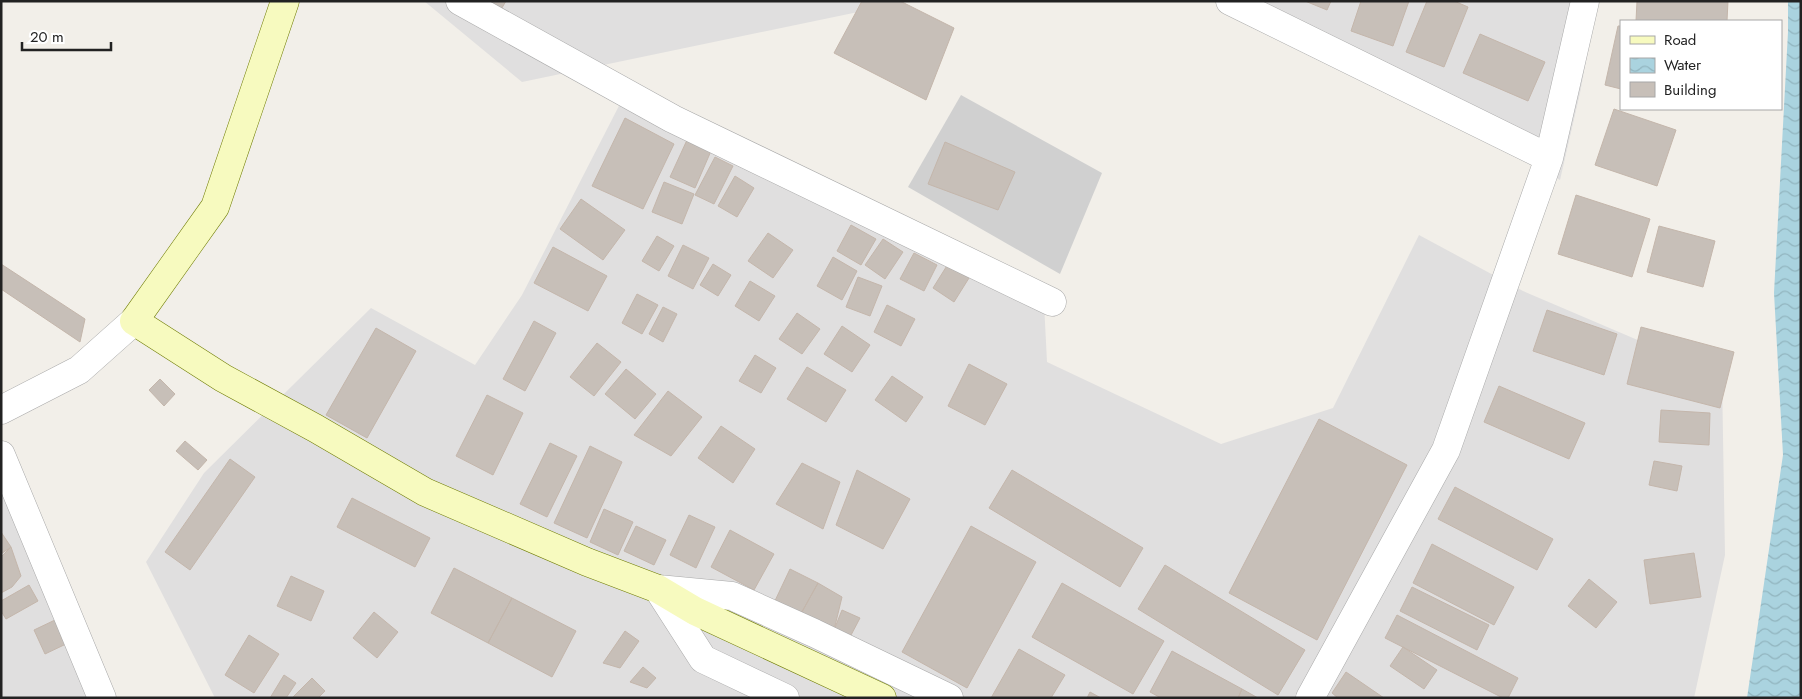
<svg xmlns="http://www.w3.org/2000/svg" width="1802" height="699" font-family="Jost,sans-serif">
<defs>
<pattern id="water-waves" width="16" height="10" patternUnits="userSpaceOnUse" patternTransform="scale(1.25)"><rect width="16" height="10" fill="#aad3df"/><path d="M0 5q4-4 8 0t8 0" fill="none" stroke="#92b5bf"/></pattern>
</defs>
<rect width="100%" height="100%" fill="#f2efe9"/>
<path fill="#e0dfdf" d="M 424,1 L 911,1 L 522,82 Z
M 1227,1 L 1597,1 L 1580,93 L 1560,180 Z
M 623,98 L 1044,303 L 1047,362 L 1221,444 L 1333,408 L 1419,235 L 1523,291 L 1722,376 L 1725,555 L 1694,698 L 215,698 L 146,562 L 204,473 L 371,308 L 475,365 L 522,295 Z
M 1,487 L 91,698 L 1,697 Z"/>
<path fill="#d0d0d0" d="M 961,95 L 1102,173 L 1060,274 L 908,187 Z"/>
<path fill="url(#water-waves)" d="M 1788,1 L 1801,1 L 1801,698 L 1747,698 L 1783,455 L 1774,293 L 1788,32 Z"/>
<path fill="#c7bfb8" stroke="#c4b6ab" d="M 469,1 L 506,1 L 496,18 Z
M 862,1 L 900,1 L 954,28 L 926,100 L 834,53 Z
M 1305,1 L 1331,1 L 1327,10 Z
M 1361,1 L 1409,1 L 1393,46 L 1351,31 Z
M 1427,1 L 1454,1 L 1468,7 L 1444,67 L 1406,52 Z
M 1637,1 L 1728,1 L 1727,21 L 1636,21 Z
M 1618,26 L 1621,26 L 1621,89 L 1605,85 Z
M 1480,34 L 1545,62 L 1528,101 L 1463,73 Z
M 1614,109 L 1676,130 L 1657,186 L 1595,165 Z
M 625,118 L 674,144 L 643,209 L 592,186 Z
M 687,140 L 711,151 L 695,188 L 670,177 Z
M 945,142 L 1015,172 L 998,210 L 928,184 Z
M 715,157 L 733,166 L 714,204 L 695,195 Z
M 735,176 L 754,188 L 737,217 L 718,206 Z
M 664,182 L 694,194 L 682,224 L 652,212 Z
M 1576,195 L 1650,219 L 1632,277 L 1558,254 Z
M 581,199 L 625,230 L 603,260 L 560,229 Z
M 851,225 L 876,239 L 861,265 L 837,251 Z
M 1659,226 L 1715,241 L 1703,287 L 1647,272 Z
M 768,233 L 793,250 L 773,278 L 748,261 Z
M 657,236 L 674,246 L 659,271 L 642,261 Z
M 883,239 L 903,252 L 885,279 L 865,265 Z
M 683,245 L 709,258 L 693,289 L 668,276 Z
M 553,247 L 607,276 L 588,311 L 534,283 Z
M 914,253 L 937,265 L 924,291 L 900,279 Z
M 833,257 L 857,271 L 842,300 L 817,286 Z
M 1,264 L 85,319 L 80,342 L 1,289 Z
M 713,264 L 731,275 L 718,296 L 700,285 Z
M 948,264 L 969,278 L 954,302 L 933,288 Z
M 858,277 L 882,286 L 870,316 L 846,307 Z
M 750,281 L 775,296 L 759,321 L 735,306 Z
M 637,294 L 658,305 L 642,334 L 622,323 Z
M 887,305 L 915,319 L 901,346 L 874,332 Z
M 663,307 L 677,314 L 663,342 L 649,334 Z
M 1547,310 L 1617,334 L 1604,375 L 1533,351 Z
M 797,313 L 820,329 L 802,354 L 779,339 Z
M 534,321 L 556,333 L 525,391 L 503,379 Z
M 842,326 L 870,345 L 852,372 L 824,354 Z
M 1641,327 L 1734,352 L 1720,408 L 1627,384 Z
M 376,328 L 416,351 L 367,438 L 326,415 Z
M 597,343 L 621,362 L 594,396 L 570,377 Z
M 755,355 L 776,368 L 761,393 L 739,381 Z
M 969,364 L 1007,384 L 985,425 L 948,406 Z
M 807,367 L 846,390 L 826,422 L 787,399 Z
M 626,369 L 656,394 L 635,419 L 605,394 Z
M 892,376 L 923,397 L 906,422 L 875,400 Z
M 160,379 L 175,394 L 164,406 L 149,390 Z
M 1499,386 L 1585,423 L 1569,459 L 1484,422 Z
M 668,391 L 702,417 L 671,456 L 634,435 Z
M 487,395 L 523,413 L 493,475 L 456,456 Z
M 1661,410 L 1710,413 L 1709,445 L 1659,442 Z
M 1319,419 L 1407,465 L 1317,640 L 1229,593 Z
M 721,426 L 755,449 L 733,483 L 698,458 Z
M 185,441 L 207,460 L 198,470 L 176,451 Z
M 550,443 L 577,456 L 547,517 L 520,504 Z
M 590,446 L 622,462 L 587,538 L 554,523 Z
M 230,459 L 255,477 L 190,570 L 165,552 Z
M 1654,461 L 1682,466 L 1677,491 L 1649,485 Z
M 802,463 L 840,482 L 823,529 L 776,504 Z
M 857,470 L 910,499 L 883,549 L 836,525 Z
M 1012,470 L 1143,548 L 1120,587 L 989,508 Z
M 1455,487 L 1553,539 L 1537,570 L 1438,519 Z
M 352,498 L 430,538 L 415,567 L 337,527 Z
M 604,509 L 633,522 L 618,555 L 590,542 Z
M 689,515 L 715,527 L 696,568 L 670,555 Z
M 636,526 L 666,540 L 654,565 L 624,551 Z
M 971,526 L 1036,562 L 967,688 L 902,652 Z
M 730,530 L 774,554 L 754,590 L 711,567 Z
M 1,532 L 11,547 L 1,554 Z
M 1432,544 L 1514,587 L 1494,625 L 1413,583 Z
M 11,547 L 21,576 L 12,587 L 1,593 L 1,557 Z
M 1694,553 L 1701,597 L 1650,604 L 1644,560 Z
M 1165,565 L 1305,650 L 1278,695 L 1138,609 Z
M 454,568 L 512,598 L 488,643 L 431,613 Z
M 790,569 L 818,583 L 798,619 L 773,605 Z
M 291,576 L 324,591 L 311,621 L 277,606 Z
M 1589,579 L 1617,602 L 1596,628 L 1568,606 Z
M 818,583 L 842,597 L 834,630 L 798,619 Z
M 1062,583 L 1164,641 L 1133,694 L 1032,637 Z
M 29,585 L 38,601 L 6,619 L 1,611 L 1,601 Z
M 1412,587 L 1489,625 L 1477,650 L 1400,611 Z
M 512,598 L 576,631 L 552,677 L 488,643 Z
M 842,610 L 860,618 L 850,637 L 834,630 Z
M 374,612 L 398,632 L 377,658 L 353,638 Z
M 1397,615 L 1518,678 L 1508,698 L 1503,698 L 1385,638 Z
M 55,620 L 66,644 L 45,654 L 34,630 Z
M 625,631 L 639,641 L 620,668 L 603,663 Z
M 249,635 L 279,654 L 254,693 L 225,675 Z
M 1403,647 L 1437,670 L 1424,689 L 1390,666 Z
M 1019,649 L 1065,675 L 1051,698 L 991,698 Z
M 1172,651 L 1242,689 L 1238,698 L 1161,698 L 1150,692 Z
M 643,667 L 656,678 L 647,688 L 630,682 Z
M 1346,672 L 1384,698 L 1338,698 L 1332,693 Z
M 284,675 L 296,683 L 286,698 L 270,698 Z
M 312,678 L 325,691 L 318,698 L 292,698 Z
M 1242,689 L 1258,698 L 1238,698 Z
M 1090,692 L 1101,698 L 1087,698 Z"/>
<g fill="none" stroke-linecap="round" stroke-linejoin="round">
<g stroke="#a9a9a9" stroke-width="29">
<path id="street" d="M 460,1 L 673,119 L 1052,302
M 1230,1 L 1549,158
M 1,410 L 79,370 L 134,321
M 1,455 L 102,698
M 785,698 L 703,659 L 658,589 L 732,596 L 814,633 L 949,698
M 1310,698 L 1446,450 L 1549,158 L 1585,1"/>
</g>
<g stroke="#707d05" stroke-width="29">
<path id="secondary" d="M 285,1 L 215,207 L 134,321 L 223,378 L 315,428 L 425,492 L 587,562 L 658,589 L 695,611 L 882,698"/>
</g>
<use href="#street" stroke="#fff" stroke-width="28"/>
<use href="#secondary" stroke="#f7fabf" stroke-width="28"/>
</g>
<rect width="1802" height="699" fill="none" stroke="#222222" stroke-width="5"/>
<rect x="1620" y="20" width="162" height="90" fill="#ffffff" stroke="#a7a7a7"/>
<rect x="1630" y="36" width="25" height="8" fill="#f7fabf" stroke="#a7a7a7"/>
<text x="1664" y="45" font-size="15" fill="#222222">Road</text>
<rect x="1630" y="58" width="25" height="15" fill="url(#water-waves)" stroke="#a7a7a7"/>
<text x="1664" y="70" font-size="15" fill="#222222">Water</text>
<rect x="1630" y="82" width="25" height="15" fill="#c7bfb8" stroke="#a7a7a7"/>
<text x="1664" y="95" font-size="15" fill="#222222">Building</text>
<path d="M22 42v8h89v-8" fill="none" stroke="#222222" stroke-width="2.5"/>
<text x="30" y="42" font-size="15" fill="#222222" stroke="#ffffff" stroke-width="4" paint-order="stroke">20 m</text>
</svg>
